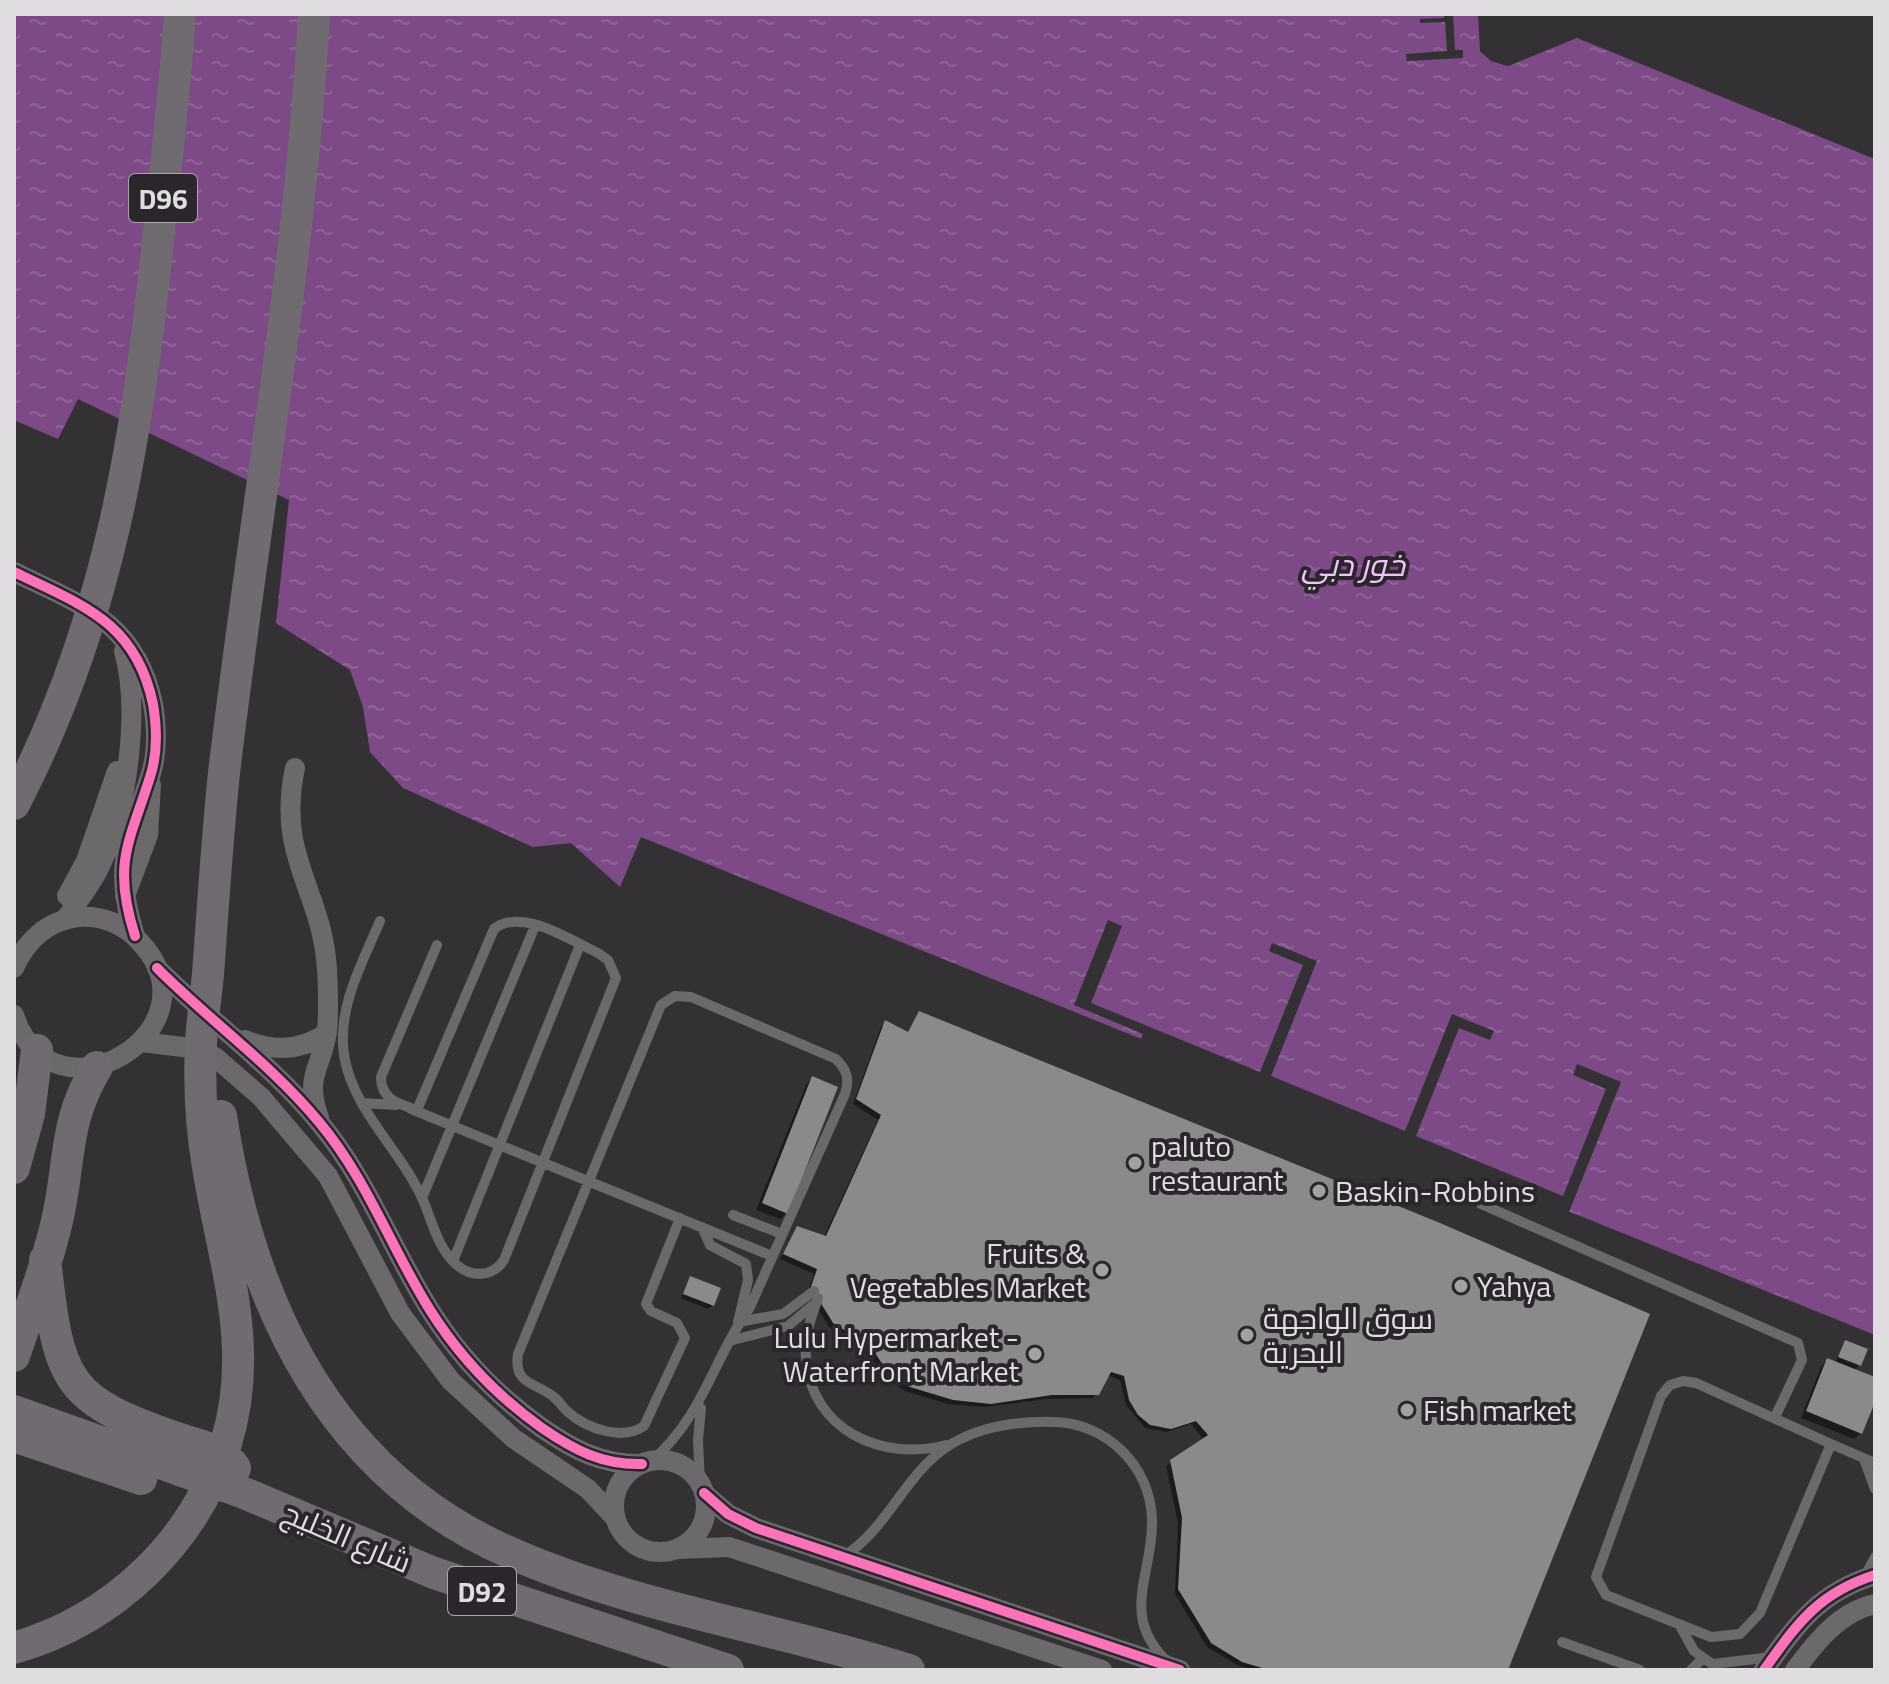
<svg xmlns="http://www.w3.org/2000/svg" width="1889" height="1684" font-family="'Titillium Web',Cairo,sans-serif">
<defs>
<pattern id="water-ripples" width="26" height="14" patternUnits="userSpaceOnUse" patternTransform="scale(2)"><rect width="26" height="14" fill="#7d4a87"/><path d="M2 4q2-2 4 0t4 0M15 11q2-2 4 0t4 0" fill="none" stroke="#8f6498"/></pattern>
</defs>
<rect width="100%" height="100%" fill="#343135"/>
<path fill="url(#water-ripples)" d="M 14,14 L 1478,14 L 1480,51 L 1492,61 L 1508,66 L 1577,37 L 1875,159 L 1875,1335 L 641,837 L 620,887 L 571,843 L 533,847 L 403,788 L 370,752 L 363,707 L 350,670 L 276,623 L 289,500 L 78,399 L 58,439 L 14,420 Z"/>
<path fill="#343135" d="M 1444,14 L 1453,14 L 1455,50 L 1463,50 L 1463,58 L 1407,61 L 1406,54 L 1447,51 L 1445,22 L 1420,23 L 1420,19 L 1444,18 Z
M 1578,34 L 1875,155 L 1875,159 L 1577,38 L 1508,66 L 1491,61 L 1480,51 L 1485,50 L 1493,58 L 1508,62 Z
M 1108,920 L 1122,926 L 1091,1003 L 1260,1072 L 1303,965 L 1269,951 L 1272,943 L 1317,961 L 1271,1076 L 1405,1131 L 1452,1014 L 1494,1031 L 1490,1040 L 1459,1028 L 1416,1136 L 1563,1196 L 1606,1089 L 1573,1075 L 1577,1064 L 1621,1082 L 1569,1212 L 1150,1043 L 1141,1039 L 1143,1034 L 1074,1005 Z"/>
<path fill="#0007" d="M 919,1013 L 1506,1670 L 1253,1670 L 1237,1665 L 1207,1647 L 1175,1594 L 1178,1523 L 1166,1466 L 1204,1440 L 1191,1424 L 1166,1432 L 1145,1428 L 1126,1405 L 1120,1380 L 1107,1375 L 1093,1398 L 1046,1399 L 985,1407 L 948,1404 L 905,1391 L 885,1378 L 867,1351 L 829,1327 L 808,1292 L 814,1274 L 780,1259 L 798,1228 L 824,1237 L 878,1120 L 853,1104 L 881,1027 L 885,1023 L 907,1033 Z
M 812,1078 L 787,1213 L 780,1219 L 756,1210 L 806,1085 Z
M 691,1278 L 713,1305 L 708,1309 L 681,1298 Z
M 1846,1342 L 1859,1365 L 1854,1371 L 1875,1379 L 1875,1396 L 1861,1433 L 1854,1439 L 1801,1418 L 1821,1367 L 1827,1360 L 1835,1363 Z"/>
<path fill="#8b898c" d="M 919,1011 L 1440,1223 L 1650,1314 L 1508,1670 L 1269,1670 L 1242,1662 L 1211,1643 L 1178,1589 L 1182,1518 L 1170,1460 L 1208,1435 L 1196,1421 L 1171,1429 L 1150,1425 L 1138,1415 L 1129,1400 L 1124,1376 L 1111,1372 L 1099,1395 L 1052,1395 L 991,1404 L 953,1400 L 910,1387 L 889,1374 L 871,1347 L 833,1323 L 811,1287 L 817,1269 L 783,1254 L 797,1226 L 826,1236 L 881,1115 L 856,1099 L 885,1020 L 908,1032 Z
M 812,1076 L 838,1087 L 788,1214 L 762,1203 Z
M 690,1276 L 721,1288 L 714,1306 L 683,1294 Z
M 1845,1340 L 1868,1349 L 1861,1366 L 1838,1357 Z
M 1827,1358 L 1875,1377 L 1875,1402 L 1862,1434 L 1806,1411 Z"/>
<g fill="none" stroke-linecap="round" stroke-linejoin="round">
<path stroke="#6b696c" stroke-width="10" d="M 380,921 C 362,963 337,1008 344,1055 C 353,1111 401,1150 423,1200 C 432,1221 438,1249 457,1265 C 472,1278 493,1277 504,1260 L 616,978 L 608,960 L 598,953 C 570,940 521,907 494,929 L 417,1110 C 399,1104 381,1100 381,1077 L 437,945
M 363,1103 L 396,1105
M 411,1109 L 772,1256
M 422,1198 L 535,926
M 1481,1204 L 1798,1343 L 1802,1360 L 1775,1417
M 733,1215 L 782,1234
M 702,1227 L 710,1245 L 746,1264 L 748,1280 L 738,1322
M 453,1261 L 580,945
M 818,1298 C 811,1318 804,1336 806,1358 C 811,1430 882,1462 946,1445
M 738,1322 L 783,1314 L 814,1291
M 729,1341 L 788,1326 L 813,1305
M 1683,1381 L 1696,1383 L 1831,1444 L 1760,1613 L 1740,1634 L 1711,1637 L 1606,1595 L 1596,1577 L 1661,1396 L 1670,1385 Z
M 1831,1444 L 1875,1463
M 1864,1459 L 1875,1489
M 652,1461 C 705,1413 712,1361 750,1307 L 845,1094 C 850,1079 847,1070 836,1059 L 691,997 L 675,996 L 661,1005 L 518,1354 C 513,1386 537,1382 555,1398 C 560,1402 563,1408 568,1412 C 587,1429 623,1441 644,1426 L 685,1338 L 677,1323 L 651,1311 L 646,1304 L 680,1218
M 700,1483 L 698,1440 L 701,1408
M 844,1556 C 890,1527 906,1470 953,1443 C 983,1426 1020,1421 1054,1422 C 1106,1423 1150,1465 1152,1519 C 1154,1573 1118,1616 1168,1662
M 1865,1576 L 1875,1557
M 1679,1624 L 1694,1651 L 1712,1664 L 1772,1657
M 1562,1642 L 1640,1670
M 1691,1670 L 1702,1659"/>
<path stroke="#6b696c" stroke-width="20" d="M 14,572 C 82,605 136,622 153,704 C 157,728 158,753 150,777 C 129,844 112,863 135,936
M 295,768 C 276,858 322,889 327,969 C 328,988 329,1010 327,1030 C 324,1065 303,1074 319,1118
M 67,896 L 86,861 L 117,771
M 125,896 L 148,835 L 151,785
M 65,920 C 79,899 95,880 104,857 C 128,804 140,708 124,651
M 14,968 C 26,941 47,921 78,917 C 101,915 124,924 139,941 C 224,1028 53,1133 14,1015
M 157,968 C 210,1021 271,1064 319,1122 C 367,1179 391,1248 430,1310 C 459,1356 497,1396 542,1428 C 574,1450 602,1465 642,1464
M 245,1040 C 274,1052 301,1051 327,1033
M 142,1042 L 191,1048 L 215,1057 L 261,1097 L 328,1176 L 400,1313 L 451,1381 L 513,1438 L 588,1489 L 616,1519
M614 1506a46 46 0 1 1 92 0a46 46 0 1 1-92 0Z
M 704,1493 L 728,1514 L 756,1528 L 1180,1670
M 679,1549 L 729,1547 L 1102,1670
M 1764,1670 C 1797,1624 1818,1593 1875,1575
M 1795,1670 C 1816,1642 1839,1612 1875,1604"/>
<path stroke="#706b70" stroke-width="32" d="M 14,804 C 109,622 139,432 159,231 C 167,159 175,87 180,14
M 221,1116 C 250,1304 330,1476 513,1554 C 639,1609 779,1628 909,1670
M 14,1168 L 29,1114 L 37,1050
M 45,1260 C 59,1382 63,1400 183,1440 C 202,1446 223,1450 235,1468
M 14,1356 C 29,1311 47,1266 57,1221 C 71,1161 63,1123 97,1067
M 14,1411 L 244,1493 L 434,1573 L 728,1670
M 14,1436 L 141,1479
M 14,1648 C 114,1619 194,1543 226,1443 C 256,1347 223,1261 208,1167 C 201,1126 199,1085 201,1044 C 202,1020 206,997 208,974 C 213,907 217,840 224,773 C 254,519 300,269 314,14"/>
<g stroke="#2b262c" stroke-width="15">
<path id="cycleway" d="M 14,572 C 82,605 136,622 153,704 C 157,728 158,753 150,777 C 129,844 112,863 135,936
M 157,968 C 210,1021 271,1064 319,1122 C 367,1179 391,1248 430,1310 C 459,1356 497,1396 542,1428 C 574,1450 602,1465 642,1464
M 704,1493 L 728,1514 L 756,1528 L 1180,1670
M 1764,1670 C 1797,1624 1818,1593 1875,1575"/>
</g>
<use href="#cycleway" stroke="#fb73b8" stroke-width="10"/>
</g>
<g fill="#a4a1a5" stroke="#2b262c" stroke-width="3">
<circle cx="1135" cy="1163" r="8"/>
<circle cx="1319" cy="1191" r="8"/>
<circle cx="1102" cy="1270" r="8"/>
<circle cx="1461" cy="1286" r="8"/>
<circle cx="1247" cy="1335" r="8"/>
<circle cx="1035" cy="1354" r="8"/>
<circle cx="1407" cy="1410" r="8"/>
</g>
<g text-anchor="middle" dominant-baseline="central" stroke-width="8" stroke-linejoin="round" paint-order="stroke">
<g fill="#2b262c" stroke="#aaa6ab" stroke-width="2">
<rect x="129" y="174" width="68" height="48" rx="6"/>
<rect x="448" y="1567" width="68" height="48" rx="6"/>
</g>
<g font-size="28" font-weight="bold" fill="#e0dde1">
<text x="163" y="198">D96</text>
<text x="482" y="1591">D92</text>
</g>
<g font-size="30" fill="#e0dde1" stroke="#2b262c" text-anchor="start">
<text x="1151" y="1146">paluto<tspan x="1151" dy="34">restaurant</tspan></text>
<text x="1335" y="1191">Baskin-Robbins</text>
<text x="1086" y="1253" text-anchor="end">Fruits &amp;<tspan x="1086" dy="34">Vegetables Market</tspan></text>
<text x="1477" y="1286">Yahya</text>
<text x="1263" y="1318">سوق الواجهة<tspan x="1263" dy="34">البحرية</tspan></text>
<text x="1019" y="1337" text-anchor="end">Lulu Hypermarket -<tspan x="1019" dy="34">Waterfront Market</tspan></text>
<text x="1423" y="1410">Fish market</text>
</g>
<g font-size="30" fill="#e0dde1" stroke="#2b262c">
<text transform="translate(347 1537) rotate(23)">شارع الخليج</text>
</g>
<g font-size="32" font-style="italic" fill="#f0c2fa" stroke="#2b262c">
<text x="1353" y="564">خور دبي</text>
</g>
</g>
<rect width="1889" height="1684" fill="none" stroke="#e0dde1" stroke-width="32"/>
</svg>
